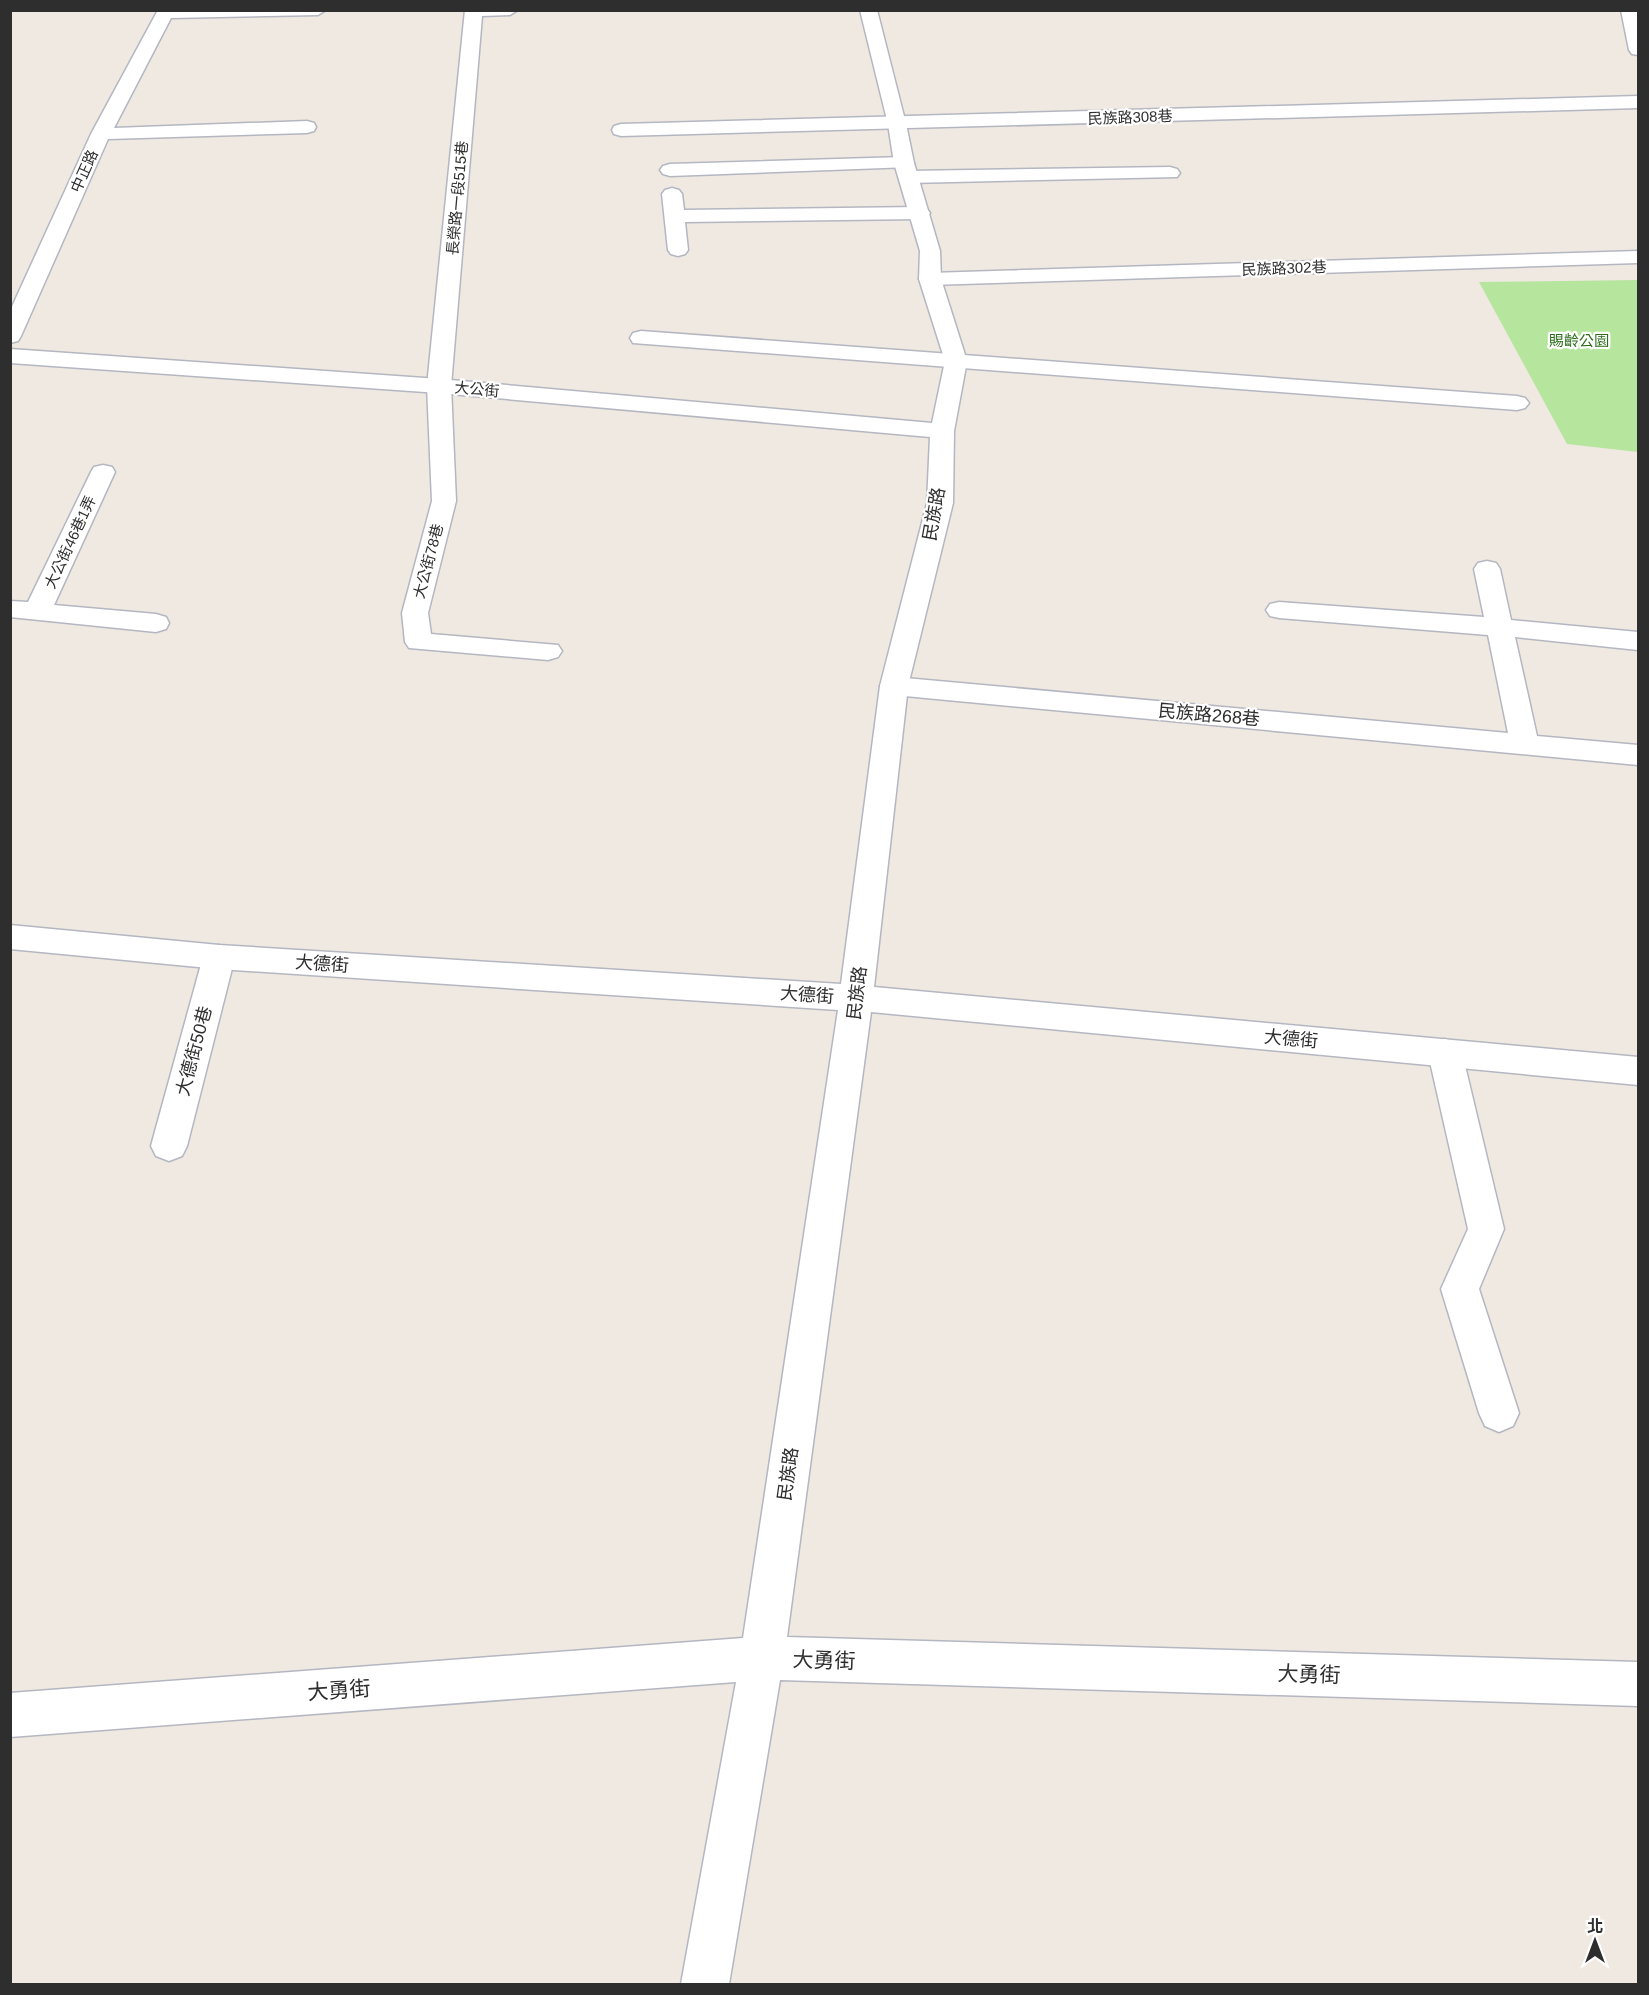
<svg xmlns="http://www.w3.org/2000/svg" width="1649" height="1995" font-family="Arial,'Noto Sans TC',sans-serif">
<rect width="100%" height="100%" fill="#efe9e1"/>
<path fill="#b6e59e" d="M 1638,280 L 1638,452 L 1567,444 L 1479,282 Z"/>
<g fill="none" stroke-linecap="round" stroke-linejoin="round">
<g stroke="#b4b7c1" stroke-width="3">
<path id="lane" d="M 158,10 L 326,10 L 318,15 L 171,18 L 114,128 L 307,121 L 314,123 L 316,127 L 314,131 L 307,133 L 108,139 L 21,336 L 18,341 L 10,343 L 10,311 L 91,134 Z
M 465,10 L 518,10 L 510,15 L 482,16 L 451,386 L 456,501 L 428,613 L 431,634 L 558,645 L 562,651 L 558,657 L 548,660 L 409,648 L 405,642 L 402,613 L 432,501 L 427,386 Z
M 1621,10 L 1638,10 L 1638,55 L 1632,54 L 1629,50 Z
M 1638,96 L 1638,108 L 621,136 L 614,134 L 612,130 L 614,126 L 621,124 Z
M 904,157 L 911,159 L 914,163 L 911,167 L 670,176 L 663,174 L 660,170 L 663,166 L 670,164 Z
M 1170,167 L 1177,169 L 1180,173 L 1177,177 L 909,183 L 902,181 L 899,177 L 902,173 L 909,171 Z
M 672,188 L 679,190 L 682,194 L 684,210 L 920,207 L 927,209 L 930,213 L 927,217 L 920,219 L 685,222 L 688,250 L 685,254 L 678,256 L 671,254 L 668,250 L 662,194 L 665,190 Z
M 1638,251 L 1638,263 L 930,285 L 922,284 L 919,279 L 922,274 L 930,273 Z
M 641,331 L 1517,396 L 1525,398 L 1529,403 L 1525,408 L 1517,410 L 633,343 L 630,338 L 633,333 Z
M 103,465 L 112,467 L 115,472 L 54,605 L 156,614 L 166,617 L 169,623 L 166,629 L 156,632 L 10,617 L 10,601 L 28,602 L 91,472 L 94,467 Z
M 1487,561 L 1496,563 L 1500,569 L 1511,620 L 1638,632 L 1638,650 L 1515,637 L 1537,736 L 1638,745 L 1638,765 L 894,695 L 884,693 L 880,686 L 884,679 L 894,677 L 1508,733 L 1488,635 L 1279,618 L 1270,616 L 1266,610 L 1270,604 L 1279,602 L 1484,617 L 1474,569 L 1478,563 Z
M 219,945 L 230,948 L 235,957 L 187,1146 L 182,1156 L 169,1161 L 156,1156 L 151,1146 L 203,957 L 208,948 Z
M 1445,1039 L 1457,1043 L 1462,1053 L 1504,1229 L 1479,1289 L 1519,1413 L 1513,1426 L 1499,1432 L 1485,1426 L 1479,1413 L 1441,1289 L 1468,1229 L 1428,1053 L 1433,1043 Z"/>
</g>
<g stroke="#b4b7c1" stroke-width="3">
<path id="street" d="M 860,10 L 877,10 L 906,124 L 914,163 L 940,251 L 941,279 L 967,361 L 954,431 L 953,503 L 908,686 L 874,987 L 1638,1057 L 1638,1085 L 871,1012 L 787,1637 L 1638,1662 L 1638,1706 L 780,1680 L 729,1984 L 681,1984 L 736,1682 L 10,1737 L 10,1693 L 743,1638 L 838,1010 L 219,969 L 10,949 L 10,925 L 219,945 L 841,984 L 880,686 L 927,503 L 930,437 L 439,393 L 10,363 L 10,349 L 439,379 L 932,423 L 945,361 L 919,279 L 920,251 L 894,163 L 888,124 Z"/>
</g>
<use href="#lane" fill="#fff" fill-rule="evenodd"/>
<use href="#street" fill="#fff" fill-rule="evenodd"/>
</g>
<g text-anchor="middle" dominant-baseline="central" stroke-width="4.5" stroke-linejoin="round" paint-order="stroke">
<g font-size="15" fill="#2e2e2e" stroke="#fff">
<text transform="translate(1130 117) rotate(-2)">民族路308巷</text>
<text transform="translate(84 171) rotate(-66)">中正路</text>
<text transform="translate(457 198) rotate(-85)">長榮路一段515巷</text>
<text transform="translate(1284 268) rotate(-2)">民族路302巷</text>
<text transform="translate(477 389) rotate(5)">大公街</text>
<text transform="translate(70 542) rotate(-65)">大公街46巷1弄</text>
<text transform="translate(428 561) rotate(-75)">大公街78巷</text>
</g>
<g font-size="15" fill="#2c6e1b" stroke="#fff">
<text x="1579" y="340">賜齡公園</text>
</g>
<g font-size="18" fill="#2e2e2e" stroke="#fff">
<text transform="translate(934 514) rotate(-80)">民族路</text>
<text transform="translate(1209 715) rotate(5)">民族路268巷</text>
<text transform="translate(322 964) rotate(4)">大德街</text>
<text transform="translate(857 993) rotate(-83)">民族路</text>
<text transform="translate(807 995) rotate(4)">大德街</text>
<text transform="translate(1291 1039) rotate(5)">大德街</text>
<text transform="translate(194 1051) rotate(-75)">大德街50巷</text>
<text transform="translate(788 1474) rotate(-82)">民族路</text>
</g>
<g font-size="21" fill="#2e2e2e" stroke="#fff">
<text transform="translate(824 1660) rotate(2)">大勇街</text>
<text transform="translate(1309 1674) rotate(2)">大勇街</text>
<text transform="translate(339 1690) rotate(-4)">大勇街</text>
</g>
</g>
<rect width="1649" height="1995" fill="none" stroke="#2e2e2e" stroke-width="24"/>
<g transform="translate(1595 1941)" stroke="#ffffff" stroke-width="4.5" paint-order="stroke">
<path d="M0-4.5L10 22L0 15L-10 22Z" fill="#2e2e2e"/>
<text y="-9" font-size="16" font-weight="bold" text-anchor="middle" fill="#2e2e2e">北</text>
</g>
</svg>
